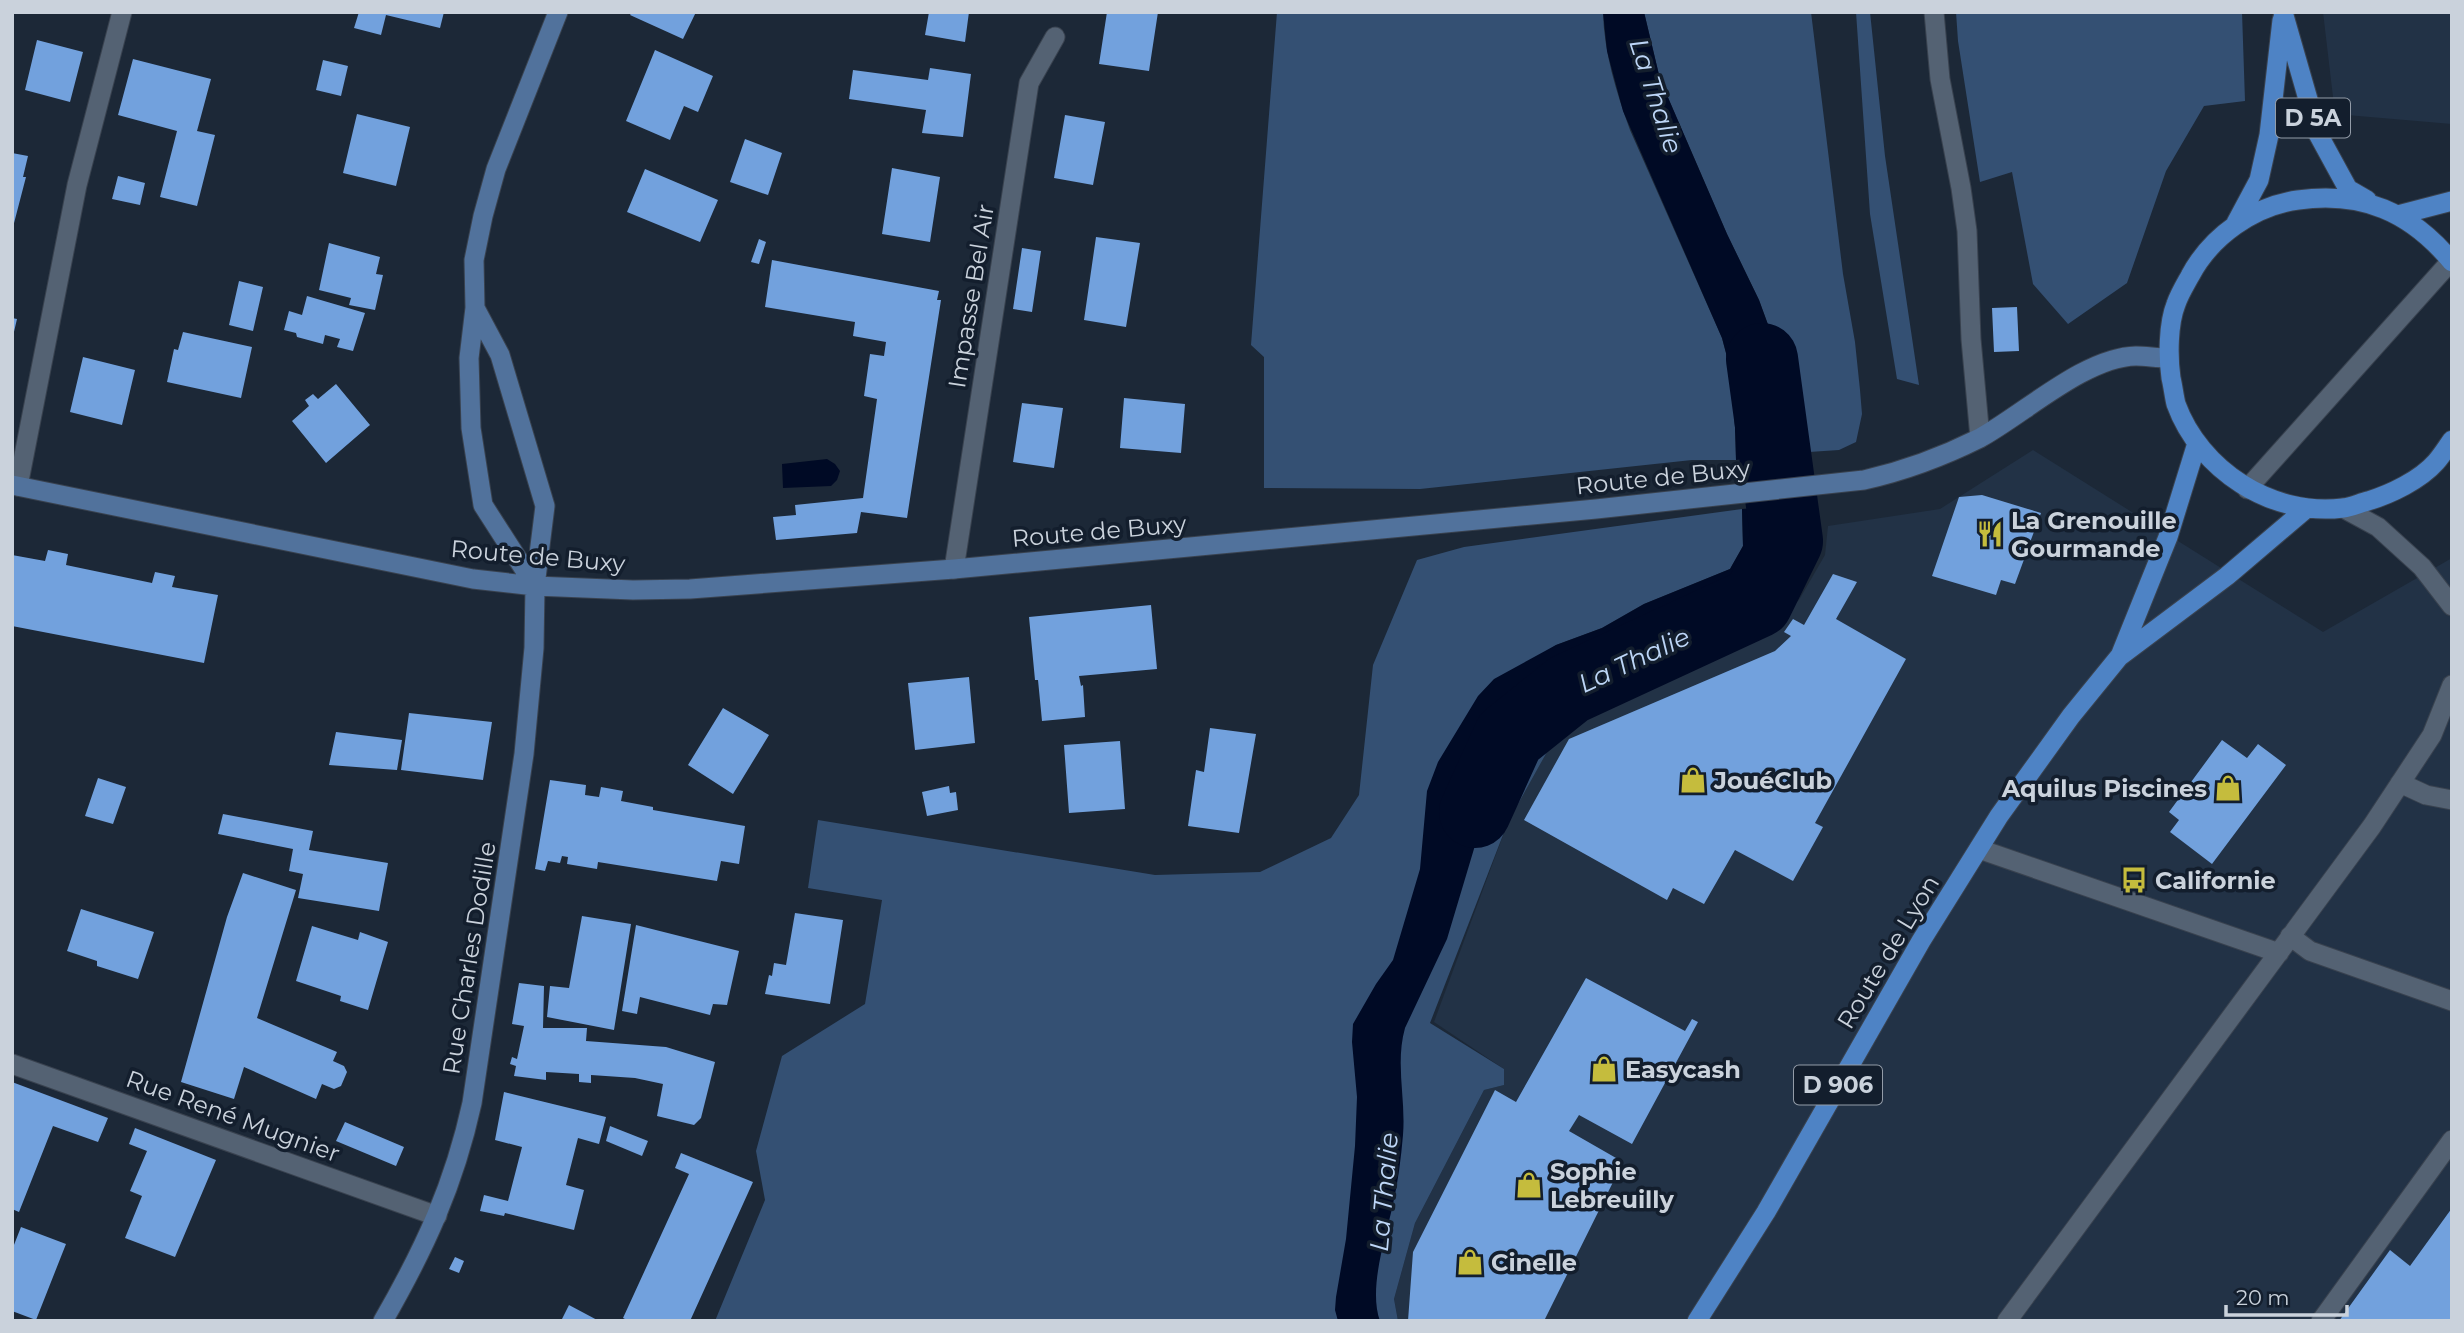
<svg xmlns="http://www.w3.org/2000/svg" width="2464" height="1333" font-family="Montserrat,sans-serif">
<rect width="100%" height="100%" fill="#1c2837"/>
<path fill="#223246" d="M 2323,12 L 2452,12 L 2452,124 L 2335,114 Z
M 2033,450 L 2323,632 L 2452,558 L 2452,1321 L 1398,1321 L 1394,1299 L 1415,1223 L 1484,1090 L 1504,1085 L 1504,1069 L 1434,1022 L 1508,822 L 1562,725 L 1702,656 L 1770,627 L 1799,600 L 1825,555 L 1828,526 L 1940,509 Z"/>
<path fill="#345073" d="M 1277,12 L 1603,12 C 1604,53 1616,91 1630,130 L 1722,338 C 1734,378 1735,417 1736,460 L 1692,460 L 1420,489 L 1264,488 L 1264,357 L 1251,345 Z
M 1644,12 L 1811,12 L 1843,274 L 1855,342 L 1860,390 L 1862,414 L 1856,442 L 1839,450 L 1809,452 L 1803,413 L 1798,393 L 1774,341 L 1759,300 L 1727,234 L 1660,79 Z
M 1856,12 L 1870,12 L 1885,156 L 1919,385 L 1897,379 L 1870,214 Z
M 1956,12 L 2242,12 L 2245,101 L 2204,106 L 2166,171 L 2127,283 L 2068,324 L 2033,284 L 2012,172 L 1980,182 L 1958,41 Z
M 1742,509 L 1743,546 L 1730,569 L 1644,604 L 1602,628 L 1556,645 L 1479,696 L 1562,725 L 1508,822 L 1430,1023 L 1504,1069 L 1504,1085 L 1484,1090 L 1415,1223 L 1394,1299 L 1398,1321 L 715,1321 L 765,1200 L 756,1151 L 782,1056 L 865,1004 L 882,900 L 808,888 L 818,820 L 1155,875 L 1260,872 L 1331,838 L 1359,795 L 1373,665 L 1417,560 L 1464,547 Z"/>
<path fill="#000a25" d="M 1603,12 L 1644,12 L 1660,79 L 1727,234 L 1759,300 L 1774,341 L 1798,393 L 1803,413 L 1809,452 L 1736,460 C 1735,417 1734,378 1722,338 L 1623,111 L 1607,51 Z
M 827,459 L 835,464 L 840,471 L 837,480 L 831,486 L 783,488 L 782,464 Z
M 1799,504 L 1801,559 L 1797,570 L 1777,589 L 1706,627 L 1608,673 L 1571,687 L 1546,703 L 1527,721 L 1500,762 L 1447,939 L 1405,1028 C 1395,1064 1406,1099 1403,1135 C 1401,1158 1398,1182 1393,1204 C 1386,1237 1368,1288 1380,1321 L 1338,1321 L 1335,1310 L 1336,1297 L 1346,1239 L 1355,1146 L 1357,1097 L 1352,1042 L 1353,1024 L 1376,984 L 1393,960 L 1420,869 L 1427,791 L 1438,762 L 1478,696 L 1494,679 L 1556,645 L 1602,628 L 1644,604 L 1730,569 L 1743,546 L 1742,509 Z"/>
<g fill="none" stroke-linecap="round" stroke-linejoin="round">
<path stroke="#000a25" stroke-width="72" d="M 1475,812 L 1509,737 L 1569,689 L 1757,602 L 1787,541 L 1762,359"/>
</g>
<path fill="#72a1dd" d="M 359,12 L 444,12 L 440,28 L 386,15 L 381,35 L 354,28 Z
M 632,12 L 696,12 L 683,39 L 630,15 Z
M 929,12 L 969,12 L 965,42 L 925,35 Z
M 1107,12 L 1158,12 L 1149,71 L 1099,64 Z
M 37,40 L 83,52 L 70,102 L 25,90 Z
M 655,50 L 713,76 L 698,112 L 684,106 L 670,140 L 626,121 Z
M 133,59 L 211,79 L 197,131 L 215,135 L 197,206 L 160,197 L 177,131 L 118,115 Z
M 323,60 L 348,66 L 341,96 L 316,90 Z
M 930,68 L 971,74 L 963,137 L 922,133 L 926,110 L 849,99 L 853,70 L 928,80 Z
M 357,114 L 410,127 L 396,186 L 343,173 Z
M 1065,115 L 1105,122 L 1093,185 L 1054,178 Z
M 745,139 L 782,153 L 768,195 L 730,182 Z
M 12,153 L 28,156 L 23,177 L 26,177 L 13,227 Z
M 892,168 L 940,177 L 930,242 L 882,234 Z
M 645,169 L 718,200 L 700,242 L 627,212 Z
M 118,176 L 145,183 L 140,205 L 112,199 Z
M 1096,237 L 1140,243 L 1126,327 L 1084,320 Z
M 759,239 L 766,242 L 759,264 L 751,262 Z
M 329,243 L 380,257 L 376,274 L 383,275 L 375,310 L 349,305 L 351,298 L 319,290 Z
M 1022,248 L 1041,251 L 1032,312 L 1013,309 Z
M 772,260 L 939,291 L 937,300 L 941,300 L 907,518 L 861,512 L 857,533 L 776,540 L 773,517 L 796,515 L 795,505 L 863,498 L 877,399 L 864,396 L 870,354 L 884,356 L 886,342 L 853,336 L 855,322 L 765,307 Z
M 239,281 L 263,287 L 253,331 L 229,325 Z
M 307,296 L 365,313 L 353,351 L 337,347 L 340,339 L 325,335 L 323,344 L 297,337 L 296,333 L 284,330 L 289,311 L 302,315 Z
M 2017,307 L 2019,351 L 1994,352 L 1992,308 Z
M 12,318 L 17,319 L 13,336 L 12,336 Z
M 183,332 L 252,347 L 241,398 L 167,382 L 174,349 L 178,350 Z
M 83,357 L 135,370 L 122,425 L 70,412 Z
M 336,384 L 370,425 L 326,463 L 292,421 L 309,406 L 305,400 L 313,394 L 318,399 Z
M 1124,398 L 1185,404 L 1181,453 L 1120,448 Z
M 1022,403 L 1063,408 L 1054,468 L 1013,462 Z
M 1982,495 L 2041,513 L 2029,545 L 2034,546 L 2031,555 L 2026,554 L 2015,584 L 2001,580 L 1996,595 L 1932,576 L 1959,497 Z
M 48,550 L 68,554 L 66,565 L 152,583 L 155,572 L 175,576 L 172,587 L 218,595 L 204,663 L 12,626 L 12,555 L 45,561 Z
M 1833,574 L 1857,582 L 1836,619 L 1906,659 L 1815,823 L 1823,827 L 1793,881 L 1735,850 L 1704,904 L 1673,888 L 1667,900 L 1524,820 L 1569,739 L 1775,651 L 1791,636 L 1784,632 L 1793,619 L 1804,625 Z
M 1151,605 L 1157,669 L 1079,676 L 1081,686 L 1083,685 L 1085,717 L 1042,721 L 1038,680 L 1035,680 L 1029,617 Z
M 969,677 L 975,743 L 915,750 L 908,683 Z
M 723,708 L 769,735 L 733,794 L 688,765 Z
M 409,713 L 492,722 L 483,780 L 401,770 Z
M 1210,728 L 1256,734 L 1239,833 L 1188,826 L 1196,770 L 1204,772 Z
M 336,732 L 402,740 L 397,770 L 329,765 Z
M 2222,740 L 2247,758 L 2258,744 L 2286,765 L 2212,864 L 2170,832 L 2179,820 L 2169,812 Z
M 1120,741 L 1125,809 L 1069,813 L 1064,745 Z
M 98,778 L 126,787 L 113,824 L 85,816 Z
M 550,780 L 586,785 L 585,795 L 599,797 L 601,787 L 623,791 L 621,801 L 653,807 L 653,810 L 745,826 L 739,864 L 721,861 L 717,881 L 598,862 L 597,869 L 567,864 L 568,857 L 562,856 L 560,863 L 548,861 L 545,871 L 535,869 Z
M 949,786 L 950,793 L 956,792 L 958,810 L 927,816 L 922,792 Z
M 223,814 L 313,831 L 309,850 L 388,863 L 379,911 L 298,898 L 303,874 L 289,871 L 293,849 L 218,834 Z
M 243,873 L 296,890 L 257,1018 L 337,1052 L 333,1061 L 344,1066 L 347,1072 L 341,1086 L 334,1089 L 322,1084 L 316,1099 L 244,1067 L 234,1099 L 181,1082 L 227,917 Z
M 81,909 L 154,932 L 138,979 L 97,966 L 97,961 L 67,951 Z
M 795,913 L 843,920 L 830,1004 L 765,994 L 769,975 L 772,976 L 774,963 L 786,965 Z
M 582,916 L 631,924 L 614,1030 L 547,1017 L 550,986 L 569,988 Z
M 636,925 L 739,951 L 727,1005 L 713,1004 L 710,1015 L 640,997 L 637,1014 L 622,1011 Z
M 312,926 L 358,940 L 360,932 L 388,942 L 368,1010 L 340,1001 L 341,996 L 296,981 Z
M 1586,978 L 1685,1031 L 1692,1019 L 1698,1022 L 1632,1144 L 1579,1115 L 1569,1131 L 1623,1162 L 1544,1321 L 1408,1321 L 1413,1252 L 1495,1090 L 1516,1102 Z
M 519,983 L 544,986 L 543,1028 L 587,1028 L 586,1041 L 666,1047 L 715,1062 L 701,1118 L 694,1125 L 657,1116 L 663,1084 L 635,1078 L 591,1075 L 591,1083 L 579,1082 L 579,1074 L 546,1072 L 546,1080 L 514,1076 L 516,1066 L 510,1064 L 512,1057 L 517,1059 L 524,1026 L 512,1024 Z
M 12,1082 L 108,1118 L 98,1142 L 53,1126 L 19,1212 L 12,1209 Z
M 504,1092 L 606,1117 L 599,1144 L 578,1138 L 566,1185 L 584,1190 L 574,1230 L 505,1213 L 504,1216 L 480,1211 L 484,1195 L 508,1201 L 522,1147 L 495,1140 Z
M 345,1122 L 404,1147 L 396,1166 L 336,1141 Z
M 610,1126 L 648,1141 L 642,1156 L 606,1141 Z
M 135,1128 L 216,1160 L 175,1257 L 125,1238 L 142,1196 L 130,1191 L 147,1151 L 129,1144 Z
M 681,1153 L 753,1182 L 690,1321 L 629,1321 L 623,1318 L 689,1174 L 675,1168 Z
M 2452,1208 L 2452,1321 L 2339,1321 L 2390,1250 L 2410,1266 Z
M 21,1227 L 66,1244 L 36,1320 L 12,1311 L 12,1250 Z
M 455,1257 L 464,1261 L 459,1273 L 449,1269 Z
M 569,1305 L 599,1321 L 561,1321 Z"/>
<g fill="none" stroke-linecap="round" stroke-linejoin="round">
<g stroke="#39424f" stroke-width="21">
<path id="service" d="M 1934,12 L 1940,79 L 1961,188 L 1967,231 L 1971,339 L 1980,438
M 2247,489 L 2451,261
M 2343,508 L 2378,527 L 2422,567 L 2452,606
M 2400,783 L 2426,795 L 2452,800
M 1979,849 L 2279,953
M 2290,936 L 2310,951 L 2452,1001
M 2007,1321 L 2372,826 L 2432,735 L 2452,685
M 2321,1321 L 2452,1140"/>
</g>
<g stroke="#39424f" stroke-width="21">
<path id="minor" d="M 18,486 L 77,185 L 122,12
M 954,569 L 1029,83 L 1055,37
M 12,1064 L 437,1216"/>
</g>
<g stroke="#39424f" stroke-width="21">
<path id="secondary" d="M 12,485 L 473,579 L 535,586 L 633,590 L 690,589 L 954,569 L 1596,509 L 1864,480 C 1904,471 1942,457 1980,438 C 2024,414 2085,357 2136,356 C 2146,356 2157,358 2168,358
M 535,586 L 483,505 L 471,428 L 469,358 L 475,308 L 474,260 L 483,216 L 496,169 L 558,12
M 383,1321 C 425,1248 454,1185 472,1103 L 524,754 L 534,648 L 535,586 L 545,506 L 500,355 L 475,308"/>
</g>
<g stroke="#39424f" stroke-width="21">
<path id="primary" d="M 2283,12 L 2318,134 L 2348,189 L 2367,200
M 2398,215 L 2452,201
M 2236,223 L 2259,180 L 2269,135 L 2282,20
M 2452,262 C 2411,212 2362,191 2298,200 C 2254,206 2211,236 2190,276 C 2185,285 2179,295 2176,304 C 2168,324 2168,357 2171,378 C 2173,386 2174,396 2176,404 C 2200,470 2272,517 2343,508 C 2351,507 2360,503 2368,501 C 2391,494 2420,480 2436,462 C 2442,455 2447,447 2452,440
M 2120,656 L 2168,537 L 2197,443
M 1697,1321 L 1766,1212 L 1921,941 L 1999,816 L 2071,716 L 2119,657 L 2227,576 L 2307,508"/>
</g>
<use href="#service" stroke="#546273" stroke-width="19"/>
<use href="#minor" stroke="#546273" stroke-width="19"/>
<use href="#secondary" stroke="#51729c" stroke-width="19"/>
<use href="#primary" stroke="#4e83c5" stroke-width="19"/>
</g>
<defs>
<g id="restaurant-bare" transform="scale(2.1)"><path d="M-5-6h1v4h1v-4h1v4h1v-4h1v5L-1.5 .5V6h-2V.5L-5-1ZM5-6V6H3V1.5H1.5Q1.5-4 5-6Z" fill="#c5bc3d" stroke="#131e2d" stroke-width="2.5" paint-order="stroke"/></g>
<g id="shop-bare" transform="scale(2.1)"><path d="M-5-2.5h2.3a2.7 3.5 0 0 1 5.4 0H5L5.5 6h-11ZM-1.5-2.5h3a1.5 2.3 0 0 0-3 0Z" fill="#c5bc3d" stroke="#131e2d" stroke-width="2.5" paint-order="stroke"/></g>
<g id="bus-bare" transform="scale(2.1)"><path d="M-5-6H5V4H4V6H2V4H-2V6H-4V4H-5ZM-3.5-4V0h7V-4ZM-3.5 1.2v1.5H-2V1.2ZM2 1.2v1.5H3.5V1.2Z" fill="#c5bc3d" stroke="#131e2d" stroke-width="2.5" paint-order="stroke"/></g>
</defs>
<g fill-rule="evenodd">
<use href="#restaurant-bare" x="1990" y="534"/>
<use href="#shop-bare" x="1693" y="780"/>
<use href="#shop-bare" x="2228" y="788"/>
<use href="#bus-bare" x="2134" y="880"/>
<use href="#shop-bare" x="1604" y="1069"/>
<use href="#shop-bare" x="1529" y="1185"/>
<use href="#shop-bare" x="1470" y="1262"/>
</g>
<g text-anchor="middle" dominant-baseline="central" stroke-width="7" stroke-linejoin="round" paint-order="stroke">
<g fill="#131e2d" stroke="#939ca8" stroke-width="2">
<rect x="2276" y="98.5" width="74" height="39" rx="5"/>
<rect x="1794" y="1065.5" width="88" height="39" rx="5"/>
</g>
<g font-size="23" font-weight="bold" fill="#cad2dc">
<text x="2313" y="118">D 5A</text>
<text x="1838" y="1085">D 906</text>
</g>
<g font-size="24" fill="#cad2dc" stroke="#131e2d">
<text transform="translate(971 296) rotate(-81)">Impasse Bel Air</text>
<text transform="translate(1663 477) rotate(-6)">Route de Buxy</text>
<text transform="translate(1099 531) rotate(-5)">Route de Buxy</text>
<text transform="translate(538 556) rotate(5)">Route de Buxy</text>
<text transform="translate(1888 952) rotate(-59)">Route de Lyon</text>
<text transform="translate(469 958) rotate(-81)">Rue Charles Dodille</text>
<text transform="translate(233 1116) rotate(20)">Rue René Mugnier</text>
</g>
<g font-size="24" font-weight="bold" fill="#cad2dc" stroke="#131e2d" text-anchor="start">
<text x="2011" y="520">La Grenouille<tspan x="2011" dy="28">Gourmande</tspan></text>
<text x="1714" y="780">JouéClub</text>
<text x="2207" y="788" text-anchor="end">Aquilus Piscines</text>
<text x="2155" y="880">Californie</text>
<text x="1625" y="1069">Easycash</text>
<text x="1550" y="1171">Sophie<tspan x="1550" dy="28">Lebreuilly</tspan></text>
<text x="1491" y="1262">Cinelle</text>
</g>
<g font-size="26" font-style="italic" fill="#bdd6f7" stroke="#131e2d">
<text transform="translate(1656 96) rotate(72)">La Thalie</text>
<text transform="translate(1634 660) rotate(-25)">La Thalie</text>
<text transform="translate(1384 1192) rotate(-85)">La Thalie</text>
</g>
</g>
<rect width="2464" height="1333" fill="none" stroke="#cad2dc" stroke-width="28"/>
<path d="M2226 1305v10h121v-10" fill="none" stroke="#cad2dc" stroke-width="3.5"/>
<text x="2236" y="1305" font-size="21" fill="#cad2dc" stroke="#131e2d" stroke-width="5" paint-order="stroke">20 m</text>
</svg>
